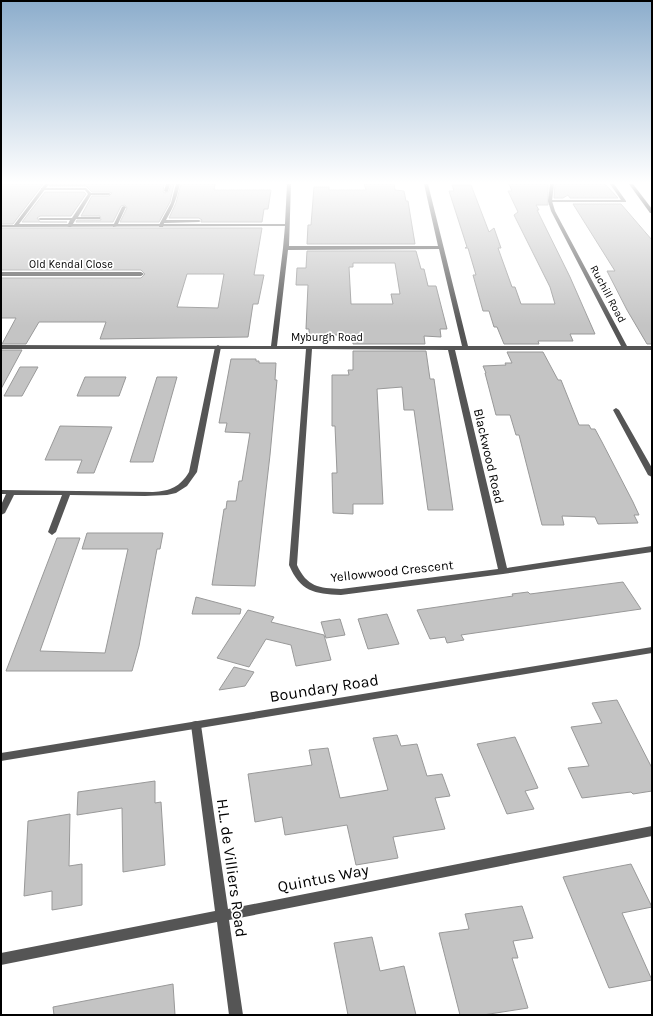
<svg xmlns="http://www.w3.org/2000/svg" width="653" height="1016" font-family="Karla,sans-serif">
<rect width="100%" height="100%" fill="#fff"/>
<path fill="#c4c4c4" stroke="#999" fill-rule="evenodd" d="M 1,184 L 43,184 L 13,224 L 1,224 Z
M 50,184 L 164,184 L 163,192 L 165,193 L 169,191 L 171,184 L 174,184 L 170,202 L 159,222 L 120,222 L 127,208 L 125,205 L 121,206 L 113,222 L 76,222 L 77,220 L 101,220 L 100,216 L 81,216 L 92,196 L 109,196 L 112,193 L 109,192 L 92,192 L 86,186 L 49,186 Z
M 181,184 L 215,184 L 214,190 L 271,190 L 268,209 L 264,209 L 262,222 L 201,222 L 202,220 L 199,218 L 169,218 L 176,203 Z
M 364,184 L 394,184 L 395,190 L 404,191 L 406,201 L 408,201 L 415,244 L 307,244 L 308,225 L 311,225 L 314,187 L 329,187 L 329,190 L 366,190 Z
M 509,184 L 548,184 L 548,205 L 536,205 L 539,210 L 537,210 L 570,277 L 595,334 L 570,334 L 573,341 L 538,341 L 539,344 L 504,344 L 497,327 L 494,327 L 489,311 L 483,311 L 473,275 L 476,275 L 468,248 L 465,248 L 467,247 L 449,191 L 454,191 L 452,185 L 471,185 L 489,232 L 494,228 L 501,248 L 498,248 L 512,287 L 515,287 L 521,304 L 555,304 L 550,287 L 514,215 L 518,212 L 508,191 L 512,191 Z
M 555,184 L 605,184 L 618,198 L 570,198 L 568,195 L 563,198 L 554,198 Z
M 45,192 L 84,192 L 86,194 L 71,216 L 40,216 L 37,218 L 40,222 L 67,222 L 22,222 Z
M 573,204 L 621,204 L 652,240 L 652,344 L 647,344 L 627,310 L 607,271 L 615,271 Z
M 1,228 L 262,228 L 254,275 L 264,275 L 258,304 L 253,304 L 248,337 L 100,339 L 106,322 L 39,322 L 26,344 L 2,344 L 16,318 L 1,318 L 1,278 L 141,278 L 145,274 L 141,270 L 1,270 ZM 187,274 L 224,274 L 218,308 L 177,307 Z
M 307,251 L 416,251 L 421,269 L 424,269 L 428,286 L 436,286 L 447,329 L 440,329 L 441,337 L 424,336 L 425,344 L 353,344 L 353,335 L 309,335 L 309,329 L 306,329 L 308,285 L 296,285 L 297,268 L 306,268 ZM 353,263 L 395,263 L 400,294 L 391,294 L 393,304 L 351,304 L 349,267 L 353,267 Z
M 1,350 L 22,350 L 1,389 Z
M 353,351 L 426,351 L 430,379 L 434,379 L 453,510 L 428,510 L 414,410 L 404,410 L 402,387 L 377,389 L 383,504 L 353,504 L 353,514 L 333,513 L 332,473 L 337,473 L 335,426 L 332,426 L 332,375 L 349,375 L 348,370 L 353,370 Z
M 507,352 L 543,352 L 558,380 L 561,380 L 579,425 L 589,425 L 591,429 L 595,429 L 602,442 L 633,502 L 639,515 L 634,515 L 638,523 L 598,524 L 595,517 L 562,516 L 564,525 L 542,525 L 519,435 L 516,435 L 510,415 L 496,415 L 485,373 L 486,373 L 483,366 L 506,365 L 505,363 L 512,363 Z
M 231,359 L 256,359 L 256,361 L 259,361 L 259,363 L 276,363 L 275,380 L 277,380 L 270,455 L 255,586 L 212,585 L 224,509 L 226,509 L 227,501 L 236,501 L 239,481 L 242,481 L 250,433 L 225,432 L 227,423 L 219,423 Z
M 20,367 L 38,367 L 22,396 L 4,396 Z
M 85,377 L 126,377 L 119,396 L 77,396 Z
M 157,377 L 177,377 L 153,462 L 130,462 Z
M 60,426 L 112,427 L 94,473 L 77,473 L 82,460 L 45,460 Z
M 87,533 L 163,533 L 160,549 L 157,549 L 139,646 L 132,671 L 6,671 L 57,538 L 80,538 L 40,651 L 105,653 L 128,549 L 82,549 Z
M 623,582 L 641,609 L 461,635 L 464,640 L 447,643 L 445,637 L 430,639 L 417,610 L 513,596 L 512,594 L 528,592 L 530,594 Z
M 196,597 L 241,609 L 240,614 L 192,614 Z
M 248,610 L 274,617 L 271,622 L 324,635 L 331,660 L 296,666 L 291,645 L 266,639 L 249,667 L 217,658 Z
M 387,614 L 399,644 L 368,649 L 358,619 Z
M 340,619 L 345,635 L 326,638 L 321,622 Z
M 234,667 L 254,672 L 245,686 L 219,690 Z
M 617,700 L 652,768 L 652,791 L 633,794 L 631,792 L 582,798 L 568,768 L 589,766 L 571,727 L 602,723 L 592,703 Z
M 397,735 L 401,746 L 417,744 L 427,776 L 442,774 L 450,796 L 435,798 L 445,829 L 393,837 L 398,858 L 356,865 L 347,825 L 285,835 L 282,817 L 255,822 L 248,774 L 312,765 L 309,750 L 328,748 L 340,798 L 388,790 L 373,738 Z
M 515,737 L 538,788 L 525,791 L 534,809 L 507,814 L 477,744 Z
M 155,781 L 155,803 L 161,802 L 165,865 L 123,872 L 122,808 L 77,815 L 78,792 Z
M 70,814 L 69,866 L 82,864 L 82,905 L 52,910 L 52,891 L 24,896 L 28,821 Z
M 631,864 L 652,907 L 622,913 L 652,980 L 609,988 L 563,877 Z
M 522,906 L 533,938 L 513,941 L 518,958 L 512,958 L 528,1008 L 483,1015 L 460,1015 L 439,933 L 469,929 L 465,914 Z
M 372,937 L 380,971 L 404,966 L 416,1015 L 348,1015 L 334,943 Z
M 173,984 L 175,1015 L 54,1015 L 53,1007 Z"/>
<g fill="none" stroke-linecap="round" stroke-linejoin="round">
<path fill="#555" fill-rule="evenodd" d="M 166,184 L 170,184 L 168,191 L 166,192 L 164,191 Z
M 176,184 L 180,184 C 176,200 174,206 166,220 L 199,220 L 201,221 L 199,222 L 164,223 L 163,227 L 159,227 L 160,223 L 171,203 Z
M 610,184 L 614,184 L 626,201 L 626,202 L 550,202 L 548,201 L 550,200 L 621,200 Z
M 41,188 L 86,188 L 91,193 L 109,193 L 111,194 L 109,195 L 91,195 L 78,217 L 100,217 L 100,219 L 76,219 L 71,227 L 69,227 L 67,226 L 70,220 L 40,220 L 38,219 L 40,218 L 72,218 L 88,194 L 85,190 L 43,190 L 41,189 Z
M 124,206 L 126,207 L 117,226 L 113,227 L 113,226 L 122,207 Z
M 218,345 L 221,347 L 197,472 L 187,486 L 176,493 L 167,495 L 145,496 L 70,495 L 56,532 L 52,535 L 48,532 L 62,495 L 14,495 L 5,513 L 1,515 L 1,505 L 6,494 L 1,494 L 1,490 L 153,492 C 170,491 180,487 189,472 L 215,347 Z"/>
<path fill="#555" fill-rule="evenodd" d="M 45,184 L 49,184 L 19,224 L 285,224 L 287,184 L 291,184 L 289,246 L 438,246 L 424,184 L 428,184 L 468,346 L 621,346 L 551,211 L 548,201 L 550,184 L 554,184 L 552,201 L 555,211 L 627,346 L 652,346 L 652,350 L 455,350 L 507,568 L 652,546 L 652,552 L 503,574 L 341,595 C 314,594 300,591 289,565 L 306,349 L 1,349 L 1,345 L 271,346 L 283,248 L 285,226 L 1,227 L 1,225 L 14,225 ZM 439,249 L 462,346 L 277,346 L 288,250 ZM 312,349 L 448,350 L 498,569 L 341,589 C 319,588 307,587 297,565 Z
M 1,272 L 141,272 L 144,274 L 141,276 L 1,276 Z
M 616,408 L 619,410 L 652,468 L 652,477 L 648,475 L 613,410 Z
M 196,721 L 200,722 L 201,725 L 228,909 L 652,826 L 652,836 L 229,920 L 243,1015 L 229,1015 L 217,922 L 1,965 L 1,953 L 215,911 L 191,725 L 192,722 Z"/>
<path fill="#555" fill-rule="evenodd" d="M 652,647 L 652,653 L 1,761 L 1,753 Z"/>
<path fill="#222" fill-rule="evenodd" d="M 629,184 L 633,184 L 652,209 L 652,213 L 650,213 Z"/>
</g>
<linearGradient id="sky" x2="0" y2="1"><stop stop-color="#8cadcc"/><stop offset="0.56" stop-color="#fff"/><stop offset="1" stop-color="#fff" stop-opacity="0"/></linearGradient>
<rect width="653" height="326" fill="url(#sky)"/>
<g text-anchor="middle" dominant-baseline="central" stroke-width="3.5" stroke-linejoin="round" paint-order="stroke">
<g font-size="11" fill="#000" stroke="#fff">
<text x="71" y="264">Old Kendal Close</text>
<text transform="translate(608 294) rotate(62)">Ruchill Road</text>
<text x="327" y="337">Myburgh Road</text>
</g>
<g font-size="13" fill="#000" stroke="#fff">
<text transform="translate(489 456) rotate(77)">Blackwood Road</text>
<text transform="translate(392 571) rotate(-6)">Yellowwood Crescent</text>
</g>
<g font-size="16" fill="#000" stroke="#fff">
<text transform="translate(324 688) rotate(-9)">Boundary Road</text>
<text transform="translate(232 868) rotate(82)">H.L. de Villiers Road</text>
<text transform="translate(323 878) rotate(-11)">Quintus Way</text>
</g>
</g>
<rect width="653" height="1016" fill="none" stroke="#000000" stroke-width="4"/>
</svg>
